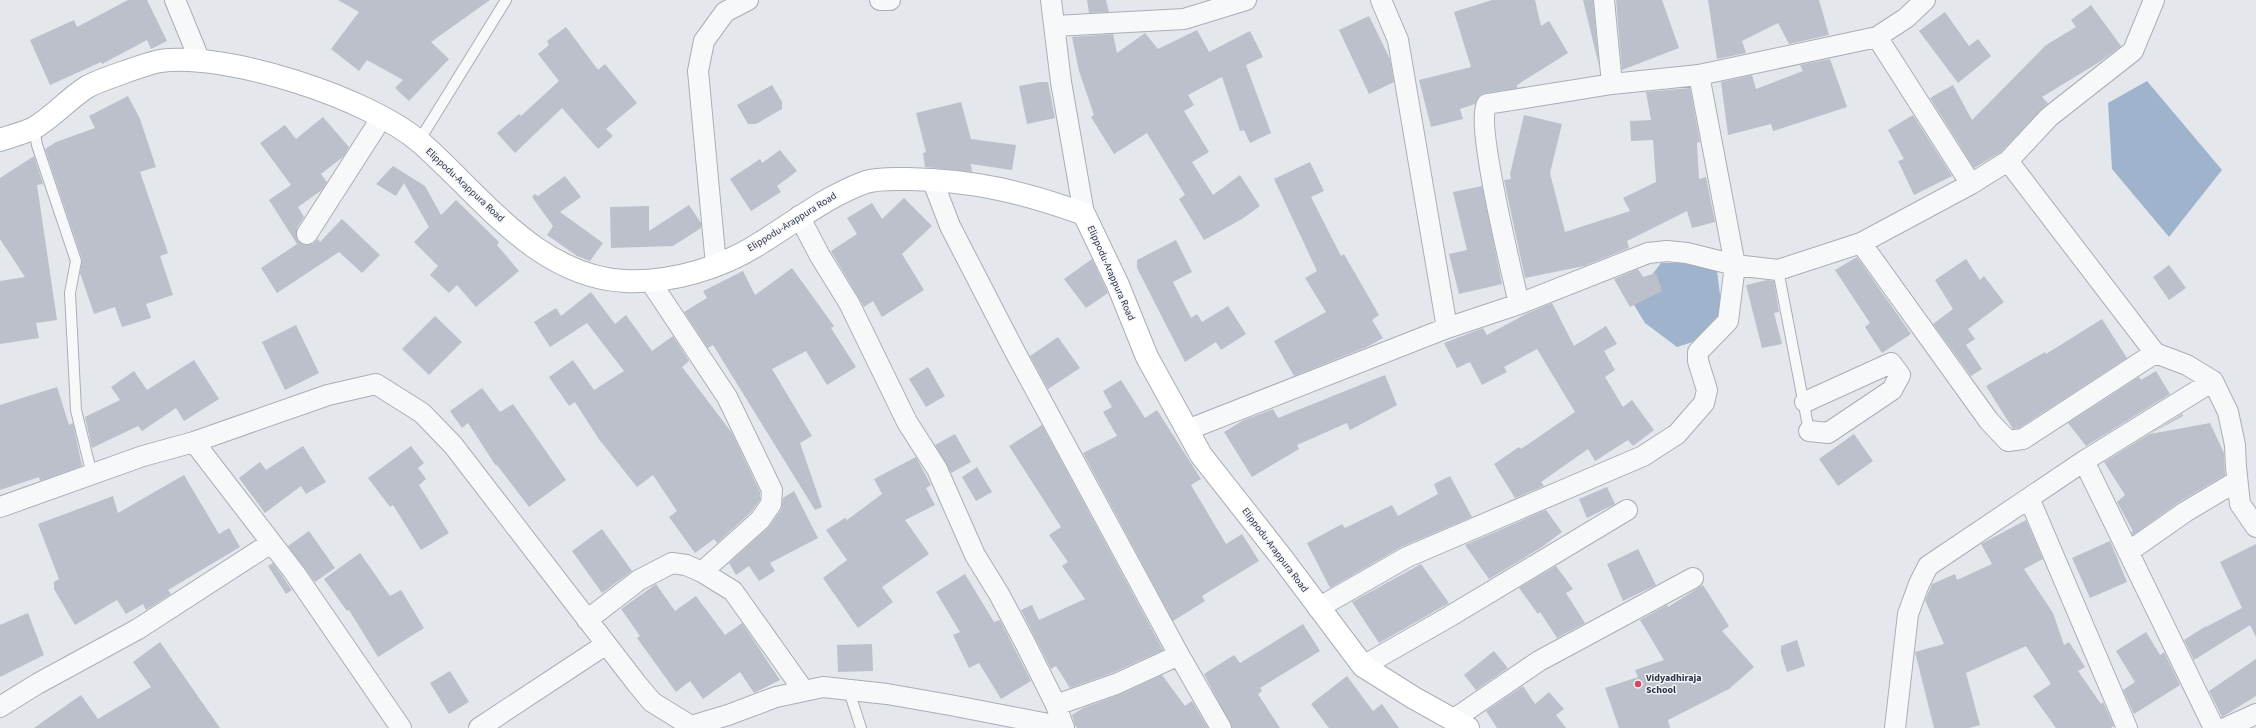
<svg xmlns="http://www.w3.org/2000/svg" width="2256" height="728" font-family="'Source Sans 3',sans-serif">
<rect width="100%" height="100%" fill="#e4e7ec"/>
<path fill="#9fb4cc" d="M 2147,81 L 2222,170 L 2169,237 L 2112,169 L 2108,103 Z
M 1661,263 L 1716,263 L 1723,318 L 1702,339 L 1677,347 L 1645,323 L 1634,305 L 1645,284 Z"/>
<path fill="#bbc0ca" d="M 128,0 L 147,0 L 167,41 L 151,49 L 147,40 L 102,64 L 101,62 L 50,85 L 30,40 L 74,20 L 77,27 Z
M 338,0 L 490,0 L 431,42 L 449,59 L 409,101 L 395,88 L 403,80 L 367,60 L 359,71 L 331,49 L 359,12 Z
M 1087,0 L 1106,0 L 1109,12 L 1089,13 Z
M 1492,0 L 1535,0 L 1541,26 L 1549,21 L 1568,53 L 1517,85 L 1517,88 L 1485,93 L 1479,96 L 1475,104 L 1460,109 L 1463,119 L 1431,127 L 1419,80 L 1471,67 L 1454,12 Z
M 1583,0 L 1593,0 L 1599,66 Z
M 1616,0 L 1662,0 L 1679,48 L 1622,70 Z
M 1708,0 L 1819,0 L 1829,35 L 1789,44 L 1778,23 L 1742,41 L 1746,53 L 1717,59 Z
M 2091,5 L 2121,46 L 2101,61 L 2042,97 L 2048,103 L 2001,152 L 1974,168 L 1930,98 L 1953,85 L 1972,120 L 2046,45 L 2076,27 L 2071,20 Z
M 1945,12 L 1969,46 L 1978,39 L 1991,56 L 1958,83 L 1919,31 Z
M 1369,16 L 1390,59 L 1394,82 L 1369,94 L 1339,30 Z
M 566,27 L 598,70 L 605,64 L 637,103 L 606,129 L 613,136 L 598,149 L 562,108 L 515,153 L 497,133 L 519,114 L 521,116 L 559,81 L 538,54 L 549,45 L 547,41 Z
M 1197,30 L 1209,52 L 1250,31 L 1263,57 L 1246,65 L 1271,133 L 1250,143 L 1244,130 L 1240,131 L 1222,77 L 1188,95 L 1194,105 L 1184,111 L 1209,152 L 1192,162 L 1213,195 L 1240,175 L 1260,206 L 1242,219 L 1204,240 L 1179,199 L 1185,195 L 1147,133 L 1114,154 L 1091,117 L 1094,115 L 1079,71 L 1072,37 L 1113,34 L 1117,53 L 1145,33 L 1158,49 Z
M 1830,59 L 1847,107 L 1773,131 L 1771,124 L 1728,135 L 1721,82 L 1752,75 L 1756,89 L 1803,71 L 1800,65 Z
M 1040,82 L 1048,82 L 1055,118 L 1027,124 L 1019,86 Z
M 772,85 L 782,102 L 782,109 L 756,124 L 748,124 L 737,105 Z
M 1690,88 L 1700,142 L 1697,143 L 1699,179 L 1706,177 L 1715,222 L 1692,228 L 1687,211 L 1627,241 L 1629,248 L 1584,266 L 1525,278 L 1504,180 L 1511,179 L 1510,174 L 1524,115 L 1562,124 L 1550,173 L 1565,232 L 1630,211 L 1623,198 L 1656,182 L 1653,140 L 1631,141 L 1630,121 L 1651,120 L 1646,92 Z
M 128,96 L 140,119 L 156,167 L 140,172 L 168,253 L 160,256 L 173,295 L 146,304 L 151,318 L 122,327 L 115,307 L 94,314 L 80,273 L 82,259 L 45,149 L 56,142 L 95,128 L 89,116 Z
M 961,102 L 971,139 L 1016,145 L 1012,170 L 971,164 L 972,172 L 925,167 L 923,153 L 926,152 L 916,113 Z
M 1913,115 L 1952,176 L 1914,195 L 1898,161 L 1904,159 L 1888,130 Z
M 323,117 L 349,147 L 344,156 L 321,174 L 327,182 L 322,190 L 298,207 L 304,217 L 297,228 L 297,239 L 306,245 L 313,244 L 318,239 L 320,242 L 342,219 L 380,255 L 362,273 L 339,252 L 277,293 L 261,268 L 297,244 L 269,200 L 291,185 L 260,143 L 285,125 L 296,139 Z
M 780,150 L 797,171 L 777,186 L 781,192 L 751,211 L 730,179 L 760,159 L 762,163 Z
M 34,156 L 43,184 L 37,185 L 57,320 L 36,323 L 39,338 L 0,344 L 0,281 L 25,277 L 0,239 L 0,178 Z
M 1310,162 L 1324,191 L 1311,197 L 1341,256 L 1344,254 L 1379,315 L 1372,320 L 1383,338 L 1369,346 L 1294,376 L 1274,341 L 1326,312 L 1305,278 L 1317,271 L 1274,179 Z
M 393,166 L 425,186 L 441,215 L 456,200 L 499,242 L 497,245 L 519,271 L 476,307 L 457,285 L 449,293 L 430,275 L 438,266 L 414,242 L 429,227 L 404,183 L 396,196 L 376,184 Z
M 565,176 L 581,197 L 560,212 L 603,243 L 590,261 L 577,256 L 547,235 L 553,226 L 532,197 L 535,194 L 538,196 Z
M 1482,186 L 1502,284 L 1459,294 L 1449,254 L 1467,250 L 1453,192 Z
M 904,198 L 932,226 L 902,254 L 924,290 L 882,317 L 873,301 L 864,307 L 831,251 L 857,234 L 847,218 L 872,203 L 882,219 Z
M 689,205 L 701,223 L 701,228 L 673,246 L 611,248 L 610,207 L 649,206 L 649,231 Z
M 1176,240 L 1192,272 L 1173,282 L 1191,318 L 1197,314 L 1202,322 L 1228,306 L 1246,334 L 1221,350 L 1216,342 L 1185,362 L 1137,268 L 1137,260 Z
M 1857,257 L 1911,334 L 1882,353 L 1865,327 L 1870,323 L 1835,270 Z
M 1092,259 L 1108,293 L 1086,308 L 1064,279 Z
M 1966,259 L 1980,280 L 1984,276 L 2004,302 L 1968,329 L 1975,339 L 1966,345 L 1982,369 L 1971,376 L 1933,324 L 1953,309 L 1935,280 Z
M 2169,265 L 2186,288 L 2169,300 L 2153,277 Z
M 792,268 L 834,326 L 831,328 L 856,367 L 827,385 L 806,351 L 772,369 L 812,436 L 800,443 L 822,507 L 815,510 L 713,345 L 708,348 L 684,312 L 707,298 L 703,291 L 743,271 L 755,295 Z
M 1638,269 L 1643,277 L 1656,273 L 1662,291 L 1630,307 L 1614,279 Z
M 1767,280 L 1774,281 L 1779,312 L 1774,313 L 1782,344 L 1762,348 L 1746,285 Z
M 591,292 L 615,324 L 626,315 L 652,351 L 673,336 L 689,361 L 682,367 L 732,433 L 760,492 L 760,500 L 751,512 L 717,543 L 714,539 L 695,553 L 669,517 L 677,511 L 653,475 L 637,487 L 598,438 L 575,402 L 569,406 L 549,377 L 573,360 L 594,390 L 624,371 L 587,323 L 550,347 L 534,322 L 556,308 L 561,316 Z
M 1552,303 L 1574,346 L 1606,326 L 1617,344 L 1604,351 L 1615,370 L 1605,377 L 1623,407 L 1632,400 L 1654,430 L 1633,446 L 1628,440 L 1595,461 L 1588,449 L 1541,482 L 1544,486 L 1515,498 L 1494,464 L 1519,447 L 1521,449 L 1575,412 L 1537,349 L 1504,367 L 1507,372 L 1482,385 L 1470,362 L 1457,368 L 1444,343 L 1483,328 L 1487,335 L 1528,313 Z
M 435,316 L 462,342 L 429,375 L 402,349 Z
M 2102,319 L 2127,358 L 2019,428 L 2013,429 L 1986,386 L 2045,352 L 2046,354 Z
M 296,325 L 319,373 L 285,390 L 262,342 Z
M 1058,337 L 1080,368 L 1048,389 L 1030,356 Z
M 194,360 L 219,399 L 184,421 L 176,408 L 142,431 L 138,426 L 92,448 L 85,417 L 120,400 L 111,387 L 134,371 L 147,390 Z
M 928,367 L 945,396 L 926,407 L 909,379 Z
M 2156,371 L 2170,394 L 2086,446 L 2068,423 L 2139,377 L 2141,380 Z
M 1385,375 L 1397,405 L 1350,430 L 1347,423 L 1297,445 L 1299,449 L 1252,477 L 1224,432 L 1244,420 L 1273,409 L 1278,418 Z
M 1121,380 L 1145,418 L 1157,410 L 1201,479 L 1191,485 L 1226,544 L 1242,534 L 1259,561 L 1202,596 L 1205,601 L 1173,621 L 1083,453 L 1117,436 L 1103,412 L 1112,407 L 1103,391 Z
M 57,387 L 69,425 L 73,423 L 82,466 L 40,481 L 39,477 L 0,490 L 0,405 Z
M 482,388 L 500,412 L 513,404 L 566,480 L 529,507 L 497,465 L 496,466 L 468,423 L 462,428 L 450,411 Z
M 2182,414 L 2183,416 L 2150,434 L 2210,423 L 2224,453 L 2225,475 L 2179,502 L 2133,535 L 2131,532 L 2133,531 L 2117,502 L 2125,495 L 2104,462 Z
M 1042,425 L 1163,650 L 1112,673 L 1070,688 L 1056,666 L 1051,669 L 1021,610 L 1032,605 L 1039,620 L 1085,599 L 1062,566 L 1068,562 L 1049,535 L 1061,527 L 1009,446 Z
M 955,434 L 971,462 L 951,473 L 935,445 Z
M 1854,434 L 1873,461 L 1838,486 L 1819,459 Z
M 303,446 L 326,482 L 306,494 L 301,486 L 265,513 L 239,478 L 260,462 L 266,470 Z
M 411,446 L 424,463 L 418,468 L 426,479 L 419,485 L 449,533 L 421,550 L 393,505 L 390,507 L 368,478 Z
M 916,457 L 931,485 L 926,488 L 935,505 L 905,520 L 929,554 L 882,587 L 893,602 L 858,628 L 823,578 L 847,560 L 826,530 L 845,518 L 847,520 L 882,494 L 874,479 Z
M 977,467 L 992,492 L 976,501 L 962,477 Z
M 184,475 L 219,534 L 229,528 L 240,547 L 168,590 L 171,594 L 146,610 L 143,604 L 126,614 L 117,600 L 75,625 L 54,589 L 54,582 L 59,579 L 38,524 L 113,496 L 118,513 Z
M 1450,476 L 1472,517 L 1401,547 L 1330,588 L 1307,543 L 1342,524 L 1345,528 L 1392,505 L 1398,516 L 1438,494 L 1434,484 Z
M 1607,487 L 1615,504 L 1587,518 L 1579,499 Z
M 794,491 L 818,538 L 770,563 L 775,571 L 759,581 L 749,566 L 736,575 L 729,563 L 768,528 L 781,510 L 783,498 Z
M 1546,510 L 1562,532 L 1542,547 L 1489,579 L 1465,545 Z
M 2026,520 L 2043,559 L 2024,569 L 2053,613 L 2064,645 L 2069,642 L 2085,667 L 2078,671 L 2101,704 L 2103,702 L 2114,726 L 2111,728 L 2056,728 L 2033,696 L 2051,684 L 2026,646 L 1966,673 L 1980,725 L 1969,728 L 1934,728 L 1915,652 L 1944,644 L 1925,600 L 1930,589 L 1932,584 L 1955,574 L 1957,580 L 1992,564 L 1981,544 Z
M 602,529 L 632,571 L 602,593 L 572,551 Z
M 309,531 L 335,568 L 315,582 L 288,546 Z
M 2110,541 L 2127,582 L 2090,598 L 2072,558 Z
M 2256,544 L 2256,637 L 2250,625 L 2194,660 L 2184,640 L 2206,626 L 2206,627 L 2242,608 L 2220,562 Z
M 1638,549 L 1656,585 L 1623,601 L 1607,564 Z
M 360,553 L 390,596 L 401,590 L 424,628 L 378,657 L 349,610 L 347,611 L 324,579 Z
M 273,563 L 292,590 L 286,594 L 268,566 Z
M 1421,564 L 1449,603 L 1379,643 L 1352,602 Z
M 1556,566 L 1573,589 L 1566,593 L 1585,623 L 1557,638 L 1540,612 L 1538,614 L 1519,588 Z
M 965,574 L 994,622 L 1000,620 L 1031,681 L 1001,699 L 979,663 L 969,668 L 953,635 L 960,632 L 936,592 Z
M 656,584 L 675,611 L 696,596 L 725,635 L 742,623 L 780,680 L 754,693 L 740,672 L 703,699 L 690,681 L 676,692 L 637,638 L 640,636 L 621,609 Z
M 1703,585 L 1729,626 L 1722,631 L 1754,667 L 1729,689 L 1668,720 L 1670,728 L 1619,728 L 1605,688 L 1638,677 L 1635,670 L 1664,660 L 1640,620 L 1667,605 L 1668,607 Z
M 28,613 L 44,655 L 0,677 L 0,625 Z
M 1303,624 L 1320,651 L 1260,688 L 1262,691 L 1258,694 L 1280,728 L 1232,728 L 1204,674 L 1234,655 L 1240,663 Z
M 2146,632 L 2160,655 L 2164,652 L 2180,685 L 2134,714 L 2123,690 L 2135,682 L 2116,651 Z
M 1797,640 L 1805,666 L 1787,672 L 1781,653 L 1781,646 Z
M 160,642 L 220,728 L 34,728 L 81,695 L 98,719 L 151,687 L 133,662 Z
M 872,644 L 873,671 L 838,672 L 837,645 Z
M 1494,651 L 1508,668 L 1476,690 L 1464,675 Z
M 2256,659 L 2256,696 L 2222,717 L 2209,691 Z
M 450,671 L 469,702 L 449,714 L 430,683 Z
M 1162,675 L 1185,706 L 1192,701 L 1208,728 L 1077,728 L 1075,725 L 1072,715 L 1083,708 L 1121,694 Z
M 1347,676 L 1373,711 L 1382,704 L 1399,728 L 1329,728 L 1311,704 Z
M 1523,686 L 1535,704 L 1549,692 L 1564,709 L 1556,715 L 1566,728 L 1497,728 L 1486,711 Z"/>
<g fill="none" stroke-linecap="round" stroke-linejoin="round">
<g stroke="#a9aeb7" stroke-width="12">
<path id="lane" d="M 34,128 L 37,145 L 76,261 L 70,293 L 76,410 L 92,475
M 419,141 L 506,0
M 1778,270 L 1809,431
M 849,691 L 861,728"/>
</g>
<g stroke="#a9aeb7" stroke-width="22">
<path id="street" d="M 175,0 L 200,61
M 880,0 L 890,0
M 1051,0 L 1061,82 L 1084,214
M 1381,0 L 1398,40 L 1447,328
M 1604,0 L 1612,84
M 1055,26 L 1184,19 L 1246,0
M 1877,37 L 1971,184
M 2008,161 L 2155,353 L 2187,365 L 2213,381 L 2228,412 L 2235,445 L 2236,467 L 2240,504 L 2256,527
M 932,179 L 950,226 L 1014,350 L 1179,655 L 1221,728
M 799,216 L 820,256 L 849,303 L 907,422 L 937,469 L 975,555 L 999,594 L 1023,639 L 1056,705 L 1064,728
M 307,234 L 382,117
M 1861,243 L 1989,421 L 2008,441 L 2023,439 L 2155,353
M 716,265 L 698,71 L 704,41 L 725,12 L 748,0
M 1519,304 C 1512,273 1475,124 1487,104 L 1612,84 L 1699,75 L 1877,37 L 1906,18 L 1925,0
M 1805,402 L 1891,363 L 1900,375 L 1892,390 L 1828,433 L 1809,431
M 1187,430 L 1447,328 L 1519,304 L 1648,253 L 1667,251 L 1687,253 L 1735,265 L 1778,270 L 1861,243 L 1971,184 L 2008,161 L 2049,117 L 2133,51 L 2154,0
M 194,442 L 294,572 L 401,728
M 2084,461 L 2214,728
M 2029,498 L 2127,728
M 0,507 L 143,456 L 194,442 L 328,395 L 376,384 L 422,413 L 453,445 L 637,684 L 652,702 L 691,726 L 728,715 L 776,697 L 823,687 L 887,694 L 950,705 L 1064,727
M 2128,552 L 2185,512 L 2237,481
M 702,572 L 733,591 L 804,691
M 1318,608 L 1407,557 L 1643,456 L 1677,434 L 1704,403 L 1707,390 L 1698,361 L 1698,352 L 1728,321 L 1735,265 L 1699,75
M 587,620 L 639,580 L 672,563 L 686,565 L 702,572 L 760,520 L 771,504 L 772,490 L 727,397 L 650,281
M 1363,666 L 1447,618 L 1627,510
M 1056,705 L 1116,684 L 1179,655
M 0,707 L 37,684 L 138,629 L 271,543
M 1454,719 L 1539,661 L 1693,578
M 479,728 L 605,645
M 1895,728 L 1908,614 L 1919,584 L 1928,566 L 2084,461 L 2213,381
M 2225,728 L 2256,714"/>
</g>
<g stroke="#a9aeb7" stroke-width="24">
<path id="secondary" d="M 0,140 C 11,136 24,133 34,128 C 53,117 68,99 87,87 C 97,81 149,63 160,61 C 228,52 368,98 420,142 C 481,195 537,277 625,281 C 672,283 722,268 762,242 C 796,221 827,196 866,182 C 878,178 894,179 908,179 C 972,180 1024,192 1084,214 L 1118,285 L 1147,357 L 1201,455 L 1282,558 L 1363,666 L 1414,698 L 1468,728"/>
</g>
<use href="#lane" stroke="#f7f8fa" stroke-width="10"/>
<use href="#street" stroke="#f7f8fa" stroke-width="20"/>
<use href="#secondary" stroke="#fff" stroke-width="22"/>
</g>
<circle fill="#d1495b" stroke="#f4f6f9" stroke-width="1.5" cx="1638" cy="684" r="4"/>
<g text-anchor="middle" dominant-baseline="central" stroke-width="3" stroke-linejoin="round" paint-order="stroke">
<g font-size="10" fill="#2b3445" stroke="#f4f6f9">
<text transform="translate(465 185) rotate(43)">Elippodu-Arappura Road</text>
<text transform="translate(792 222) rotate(-32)">Elippodu-Arappura Road</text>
<text transform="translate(1111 273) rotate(66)">Elippodu-Arappura Road</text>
<text transform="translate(1275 550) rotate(53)">Elippodu-Arappura Road</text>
</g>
<g font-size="10" font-weight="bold" fill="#2b3445" stroke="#f4f6f9" text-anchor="start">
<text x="1646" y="678">Vidyadhiraja<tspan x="1646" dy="12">School</tspan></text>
</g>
</g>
</svg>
